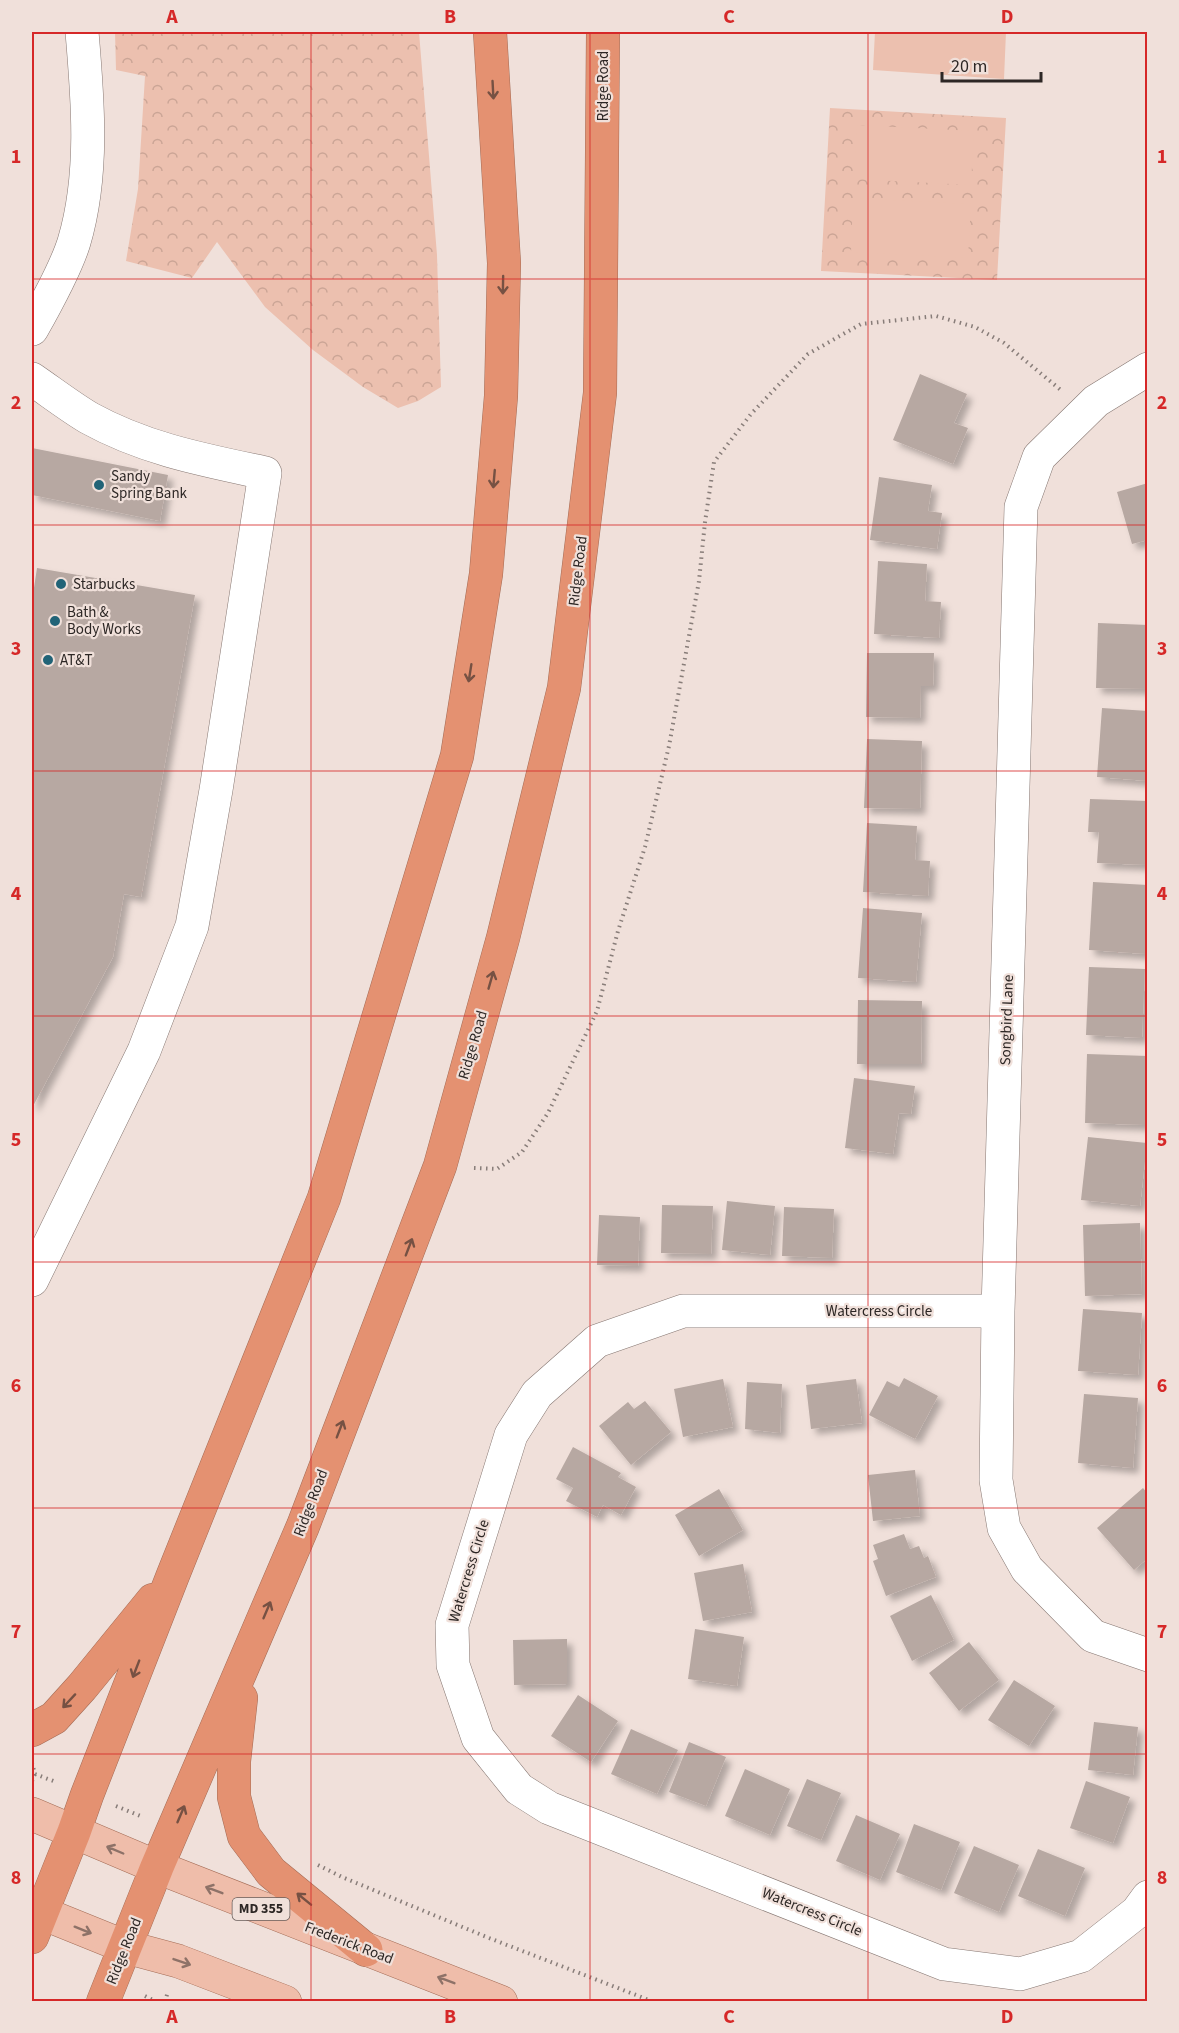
<svg xmlns="http://www.w3.org/2000/svg" width="1179" height="2033" font-family="'Source Sans 3',sans-serif">
<defs>
<pattern id="forest-crowns" width="20" height="18" patternUnits="userSpaceOnUse" patternTransform="scale(1.5)"><rect width="20" height="18" fill="#ecc0af"/><path d="M2 6a3 3 0 1 1 6 0M12 15a3 3 0 1 1 6 0" fill="none" stroke="#cba596"/></pattern>
<filter id="shadow"><feDropShadow dx="5.5" dy="5.5" stdDeviation="3" flood-color="#0004"/></filter>
</defs>
<rect width="100%" height="100%" fill="#f0e0da"/>
<path fill="url(#forest-crowns)" d="M 115,32 L 419,32 L 437,255 L 441,387 L 418,401 L 398,408 L 363,387 L 313,350 L 265,307 L 217,242 L 192,278 L 126,261 L 138,189 L 145,76 L 116,70 Z
M 830,108 L 1006,118 L 997,280 L 821,271 Z"/>
<path fill="#ecc0af" d="M 875,32 L 1006,32 L 1004,79 L 873,70 Z
M 857,125 L 974,131 L 971,185 L 854,179 Z
M 853,198 L 971,204 L 968,258 L 851,252 Z"/>
<path fill="#b7a8a2" filter="url(#shadow)" d="M 920,374 L 967,394 L 954,423 L 968,428 L 953,464 L 893,440 Z
M 32,448 L 168,475 L 160,521 L 32,495 Z
M 879,477 L 932,485 L 928,511 L 942,513 L 937,549 L 870,540 Z
M 1148,483 L 1148,540 L 1132,544 L 1117,492 Z
M 878,561 L 927,564 L 925,601 L 941,602 L 939,638 L 874,634 Z
M 37,568 L 195,595 L 141,897 L 124,894 L 113,957 L 32,1108 L 32,601 Z
M 1098,623 L 1148,625 L 1148,689 L 1096,688 Z
M 867,653 L 934,653 L 933,686 L 921,686 L 920,718 L 866,717 Z
M 1102,708 L 1148,711 L 1148,781 L 1097,777 Z
M 867,739 L 922,741 L 920,809 L 864,808 Z
M 1090,799 L 1148,801 L 1148,865 L 1097,863 L 1099,832 L 1088,832 Z
M 867,823 L 917,826 L 915,860 L 930,861 L 928,896 L 863,892 Z
M 1093,882 L 1148,885 L 1146,954 L 1089,950 Z
M 863,908 L 922,913 L 916,982 L 858,978 Z
M 1089,967 L 1145,969 L 1142,1038 L 1086,1035 Z
M 858,1000 L 922,1001 L 921,1064 L 857,1064 Z
M 1087,1054 L 1148,1056 L 1146,1125 L 1085,1123 Z
M 854,1078 L 915,1086 L 911,1114 L 899,1113 L 893,1154 L 845,1148 Z
M 1088,1137 L 1147,1143 L 1140,1206 L 1081,1200 Z
M 727,1201 L 775,1206 L 770,1255 L 722,1250 Z
M 662,1205 L 713,1206 L 711,1254 L 661,1253 Z
M 784,1207 L 834,1209 L 832,1258 L 782,1256 Z
M 599,1215 L 640,1217 L 638,1266 L 597,1265 Z
M 1140,1223 L 1142,1294 L 1085,1296 L 1083,1225 Z
M 1083,1309 L 1142,1313 L 1138,1375 L 1078,1371 Z
M 904,1378 L 938,1396 L 915,1439 L 869,1415 L 887,1381 L 899,1387 Z
M 723,1379 L 733,1427 L 683,1437 L 674,1389 Z
M 856,1379 L 862,1423 L 811,1429 L 806,1385 Z
M 747,1382 L 782,1384 L 780,1433 L 745,1429 Z
M 1084,1394 L 1138,1398 L 1133,1468 L 1078,1463 Z
M 645,1401 L 671,1432 L 631,1465 L 599,1426 L 628,1402 L 634,1409 Z
M 573,1447 L 621,1473 L 618,1477 L 636,1487 L 621,1515 L 603,1505 L 597,1517 L 566,1501 L 573,1488 L 556,1479 Z
M 915,1470 L 920,1516 L 873,1521 L 868,1475 Z
M 1143,1488 L 1148,1494 L 1148,1558 L 1134,1570 L 1097,1528 Z
M 719,1489 L 743,1530 L 699,1556 L 675,1515 Z
M 904,1534 L 910,1549 L 919,1546 L 924,1558 L 928,1556 L 936,1577 L 886,1596 L 873,1561 L 878,1559 L 873,1545 Z
M 743,1564 L 752,1612 L 703,1621 L 694,1573 Z
M 931,1595 L 954,1640 L 912,1661 L 890,1616 Z
M 695,1629 L 744,1637 L 737,1686 L 688,1679 Z
M 567,1639 L 567,1684 L 514,1685 L 513,1640 Z
M 969,1642 L 999,1680 L 959,1711 L 929,1673 Z
M 1014,1680 L 1055,1706 L 1029,1746 L 988,1720 Z
M 578,1695 L 618,1721 L 591,1762 L 551,1736 Z
M 1094,1722 L 1138,1727 L 1133,1775 L 1088,1770 Z
M 631,1729 L 678,1750 L 657,1794 L 611,1774 Z
M 689,1742 L 726,1757 L 706,1806 L 669,1792 Z
M 745,1769 L 790,1789 L 770,1835 L 725,1816 Z
M 807,1779 L 841,1793 L 821,1840 L 787,1826 Z
M 1086,1781 L 1130,1797 L 1113,1843 L 1070,1828 Z
M 856,1815 L 900,1834 L 880,1880 L 836,1861 Z
M 914,1824 L 960,1842 L 941,1890 L 896,1872 Z
M 974,1846 L 1019,1865 L 999,1912 L 954,1893 Z
M 1038,1849 L 1085,1868 L 1065,1916 L 1018,1896 Z"/>
<g fill="none" stroke-linecap="round" stroke-linejoin="round">
<g stroke="#867772" stroke-width="34">
<path id="minor" d="M 32,329 C 45,306 66,268 74,242 C 94,175 88,101 82,32
M 1148,369 L 1096,401 L 1039,457 L 1021,507 L 998,1311 L 996,1480 L 1004,1528 L 1027,1569 L 1093,1636 L 1148,1655
M 32,379 C 51,392 69,406 89,418 C 145,449 204,460 265,473 L 216,790 L 192,926 L 144,1051 L 32,1280
M 998,1311 L 683,1311 L 597,1341 L 537,1394 L 511,1435 L 452,1625 L 453,1665 L 478,1738 L 519,1789 L 549,1808 L 944,1964 L 1020,1974 L 1081,1956 L 1137,1912 L 1148,1897"/>
</g>
<g stroke="#a46c56" stroke-width="34">
<path id="major" d="M 32,1814 L 157,1867 L 501,2002
M 32,1909 L 126,1947 L 178,1961 L 285,2002"/>
</g>
<g stroke="#a46c56" stroke-width="34">
<path id="highway" d="M 241,1698 L 234,1761 L 234,1797 L 244,1836 L 271,1872 L 366,1950
M 32,1730 L 54,1718 L 82,1687 L 153,1600
M 32,1937 L 74,1832 L 87,1795 L 173,1575 L 324,1198 L 457,756 L 486,574 L 501,396 L 504,263 L 490,32
M 103,2002 L 157,1867 L 303,1526 L 440,1166 L 503,938 L 564,688 L 600,393 L 603,32"/>
</g>
<path stroke="#887d79" stroke-width="4" stroke-dasharray="1.5 4.5" stroke-linecap="butt" d="M 474,1168 L 497,1169 L 522,1152 L 548,1113 L 597,1011 L 618,931 L 645,847 L 669,746 L 699,581 L 705,522 L 714,462 L 751,414 L 808,354 L 861,324 L 936,316 L 975,327 L 1004,343 L 1062,391
M 35,1774 L 56,1782
M 32,1781 L 35,1774 L 32,1763
M 116,1806 L 143,1817
M 318,1865 L 342,1877 L 489,1938 L 654,2002
M 145,1996 L 157,2002
M 165,2002 L 168,1991"/>
<use href="#minor" stroke="#fff" stroke-width="33"/>
<use href="#major" stroke="#efbdaa" stroke-width="33"/>
<use href="#highway" stroke="#e49171" stroke-width="33"/>
</g>
<defs><path id="oneway-shaft" d="M-6 0H5M1.5-3L5.5 0L1.5 3" fill="none" stroke-width="1.6" stroke-linecap="round" stroke-linejoin="round" transform="scale(1.5)"/></defs>
<g stroke="#765143">
<use href="#oneway-shaft" transform="translate(493 90) rotate(87)"/>
<use href="#oneway-shaft" transform="translate(503 285) rotate(91)"/>
<use href="#oneway-shaft" transform="translate(494 479) rotate(95)"/>
<use href="#oneway-shaft" transform="translate(470 673) rotate(99)"/>
<use href="#oneway-shaft" transform="translate(491 980) rotate(-74)"/>
<use href="#oneway-shaft" transform="translate(409 1247) rotate(-69)"/>
<use href="#oneway-shaft" transform="translate(340 1429) rotate(-69)"/>
<use href="#oneway-shaft" transform="translate(267 1610) rotate(-67)"/>
<use href="#oneway-shaft" transform="translate(136 1669) rotate(111)"/>
<use href="#oneway-shaft" transform="translate(69 1701) rotate(133)"/>
<use href="#oneway-shaft" transform="translate(181 1814) rotate(-67)"/>
<use href="#oneway-shaft" transform="translate(304 1899) rotate(-141)"/>
</g>
<g stroke="#8e7268">
<use href="#oneway-shaft" transform="translate(115 1850) rotate(-157)"/>
<use href="#oneway-shaft" transform="translate(214 1890) rotate(-159)"/>
<use href="#oneway-shaft" transform="translate(83 1930) rotate(22)"/>
<use href="#oneway-shaft" transform="translate(182 1962) rotate(19)"/>
<use href="#oneway-shaft" transform="translate(446 1980) rotate(-159)"/>
</g>
<path fill="none" stroke="#d62828" stroke-width="1.5" stroke-opacity="0.55" d="M 311,32 L 311,2002M 590,32 L 590,2002M 868,32 L 868,2002M 32,279 L 1148,279M 32,525 L 1148,525M 32,771 L 1148,771M 32,1016 L 1148,1016M 32,1262 L 1148,1262M 32,1508 L 1148,1508M 32,1754 L 1148,1754"/>
<g fill="#216377" stroke="#f0e0da" stroke-width="2">
<circle cx="99" cy="485" r="6"/>
<circle cx="61" cy="584" r="6"/>
<circle cx="55" cy="621" r="6"/>
<circle cx="48" cy="660" r="6"/>
</g>
<g text-anchor="middle" dominant-baseline="central" stroke-width="4.5" stroke-linejoin="round" paint-order="stroke">
<rect fill="#f0e0da" stroke="#685e5b" stroke-width="1.5" x="232.5" y="1898" width="57" height="22" rx="4.5"/>
<g font-size="14" font-weight="bold" fill="#2d2725">
<text x="261" y="1909">MD 355</text>
</g>
<g font-size="15" fill="#2d2725" stroke="#f0e0da">
<text transform="translate(603 86) rotate(-90)">Ridge Road</text>
<text transform="translate(578 571) rotate(-83)">Ridge Road</text>
<text transform="translate(1007 1020) rotate(-88)">Songbird Lane</text>
<text transform="translate(473 1045) rotate(-74)">Ridge Road</text>
<text x="879" y="1311">Watercress Circle</text>
<text transform="translate(311 1503) rotate(-69)">Ridge Road</text>
<text transform="translate(469 1571) rotate(-73)">Watercress Circle</text>
<text transform="translate(812 1912) rotate(22)">Watercress Circle</text>
<text transform="translate(349 1943) rotate(21)">Frederick Road</text>
<text transform="translate(124 1951) rotate(-68)">Ridge Road</text>
</g>
<g font-size="15" fill="#2d2725" stroke="#f0e0da" text-anchor="start">
<text x="111" y="476">Sandy<tspan x="111" dy="17">Spring Bank</tspan></text>
<text x="73" y="584">Starbucks</text>
<text x="67" y="612">Bath &amp;<tspan x="67" dy="17">Body Works</tspan></text>
<text x="60" y="660">AT&amp;T</text>
</g>
</g>
<rect width="1179" height="2033" fill="none" stroke="#f0e0da" stroke-width="66"/>
<path d="M942 72v9h99v-9" fill="none" stroke="#2d2725" stroke-width="3"/>
<text x="951" y="72" font-size="18" fill="#2d2725" stroke="#f0e0da" stroke-width="4.5" paint-order="stroke">20 m</text>
<rect x="33" y="33" width="1113" height="1967" fill="none" stroke="#d62828" stroke-width="2"/>
<g font-size="20" text-anchor="middle" font-weight="bold" fill="#d62828">
<text x="172" y="23">A</text>
<text x="450" y="23">B</text>
<text x="729" y="23">C</text>
<text x="1007" y="23">D</text>
<text x="16" y="163">1</text>
<text x="1162" y="163">1</text>
<text x="16" y="409">2</text>
<text x="1162" y="409">2</text>
<text x="16" y="655">3</text>
<text x="1162" y="655">3</text>
<text x="16" y="900">4</text>
<text x="1162" y="900">4</text>
<text x="16" y="1146">5</text>
<text x="1162" y="1146">5</text>
<text x="16" y="1392">6</text>
<text x="1162" y="1392">6</text>
<text x="16" y="1638">7</text>
<text x="1162" y="1638">7</text>
<text x="16" y="1884">8</text>
<text x="1162" y="1884">8</text>
<text x="172" y="2023">A</text>
<text x="450" y="2023">B</text>
<text x="729" y="2023">C</text>
<text x="1007" y="2023">D</text>
</g>
</svg>
